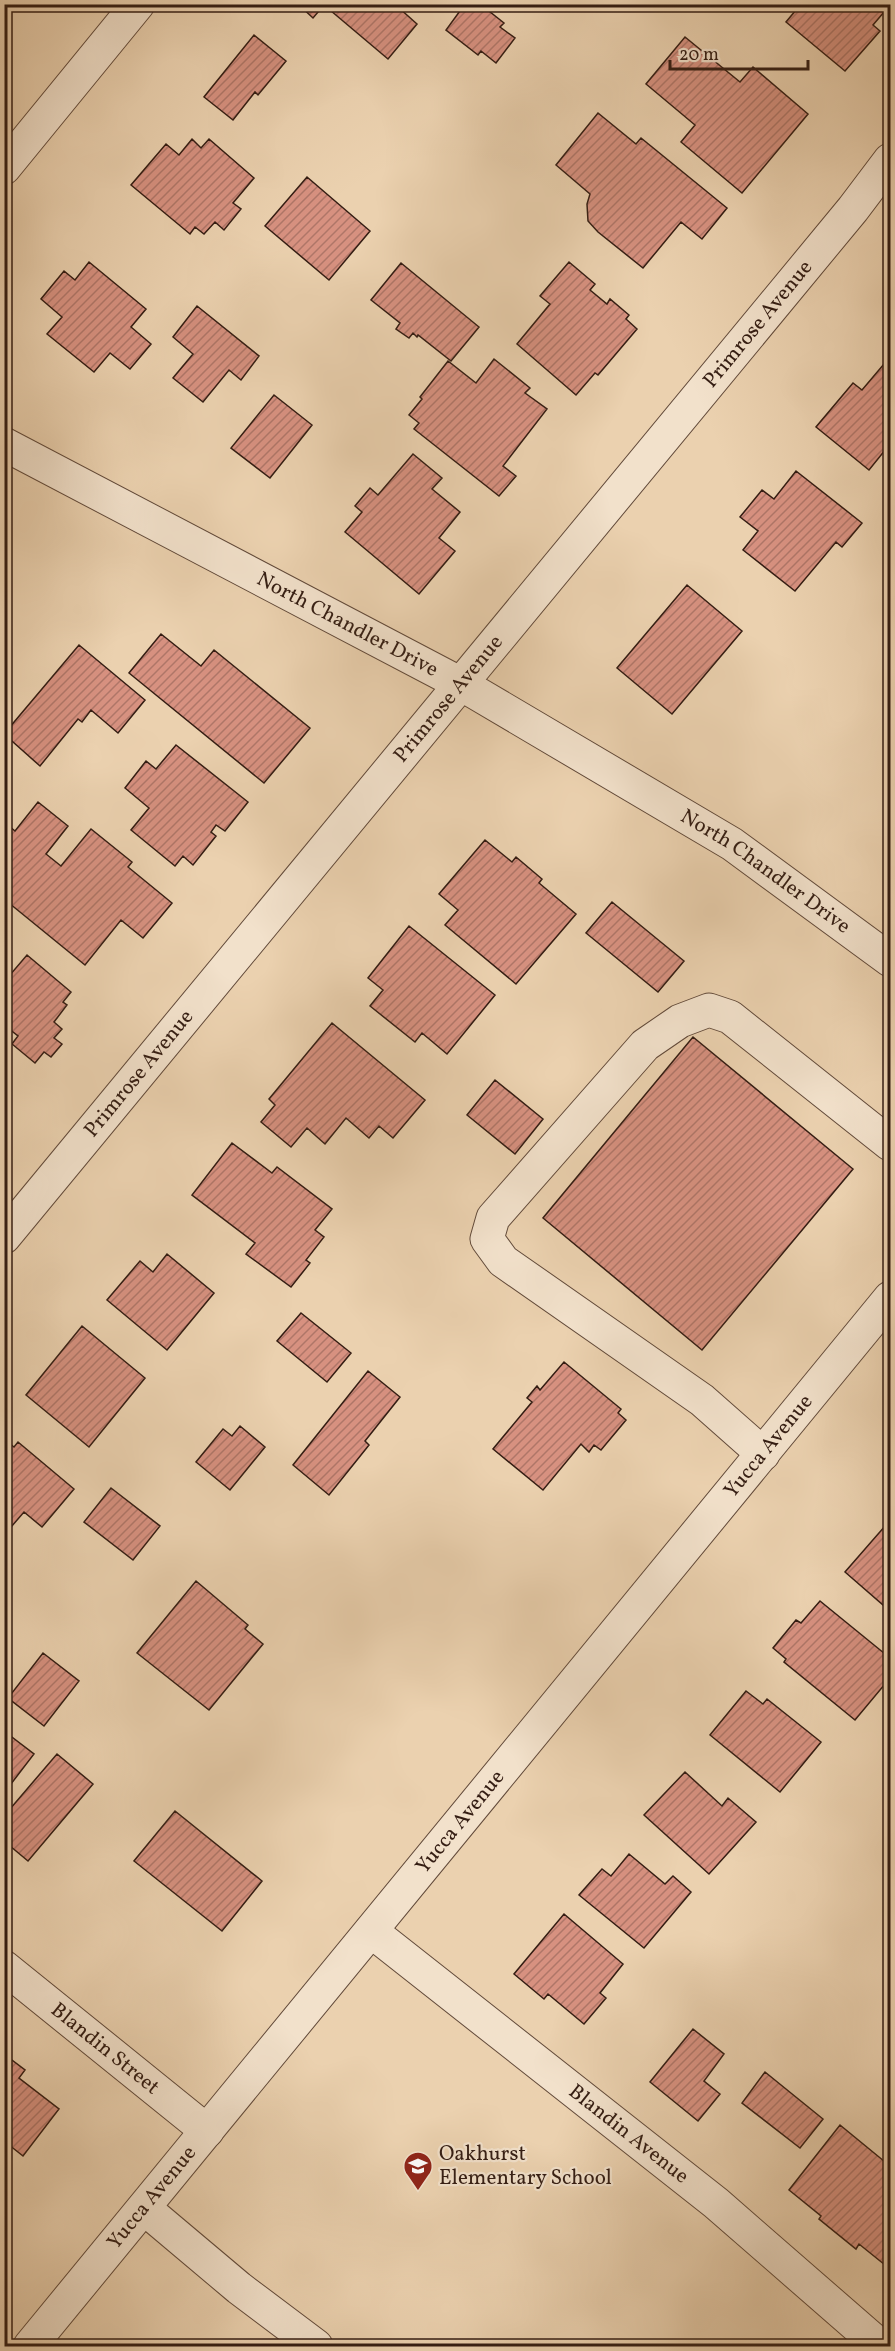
<svg xmlns="http://www.w3.org/2000/svg" width="895" height="2351" font-family="Vollkorn,serif">
<defs>
<pattern id="building-hatch" width="6" height="6" patternUnits="userSpaceOnUse" patternTransform="scale(1.5)"><rect width="6" height="6" fill="#d79180"/><path d="M-1 1l2-2M0 6l6-6M5 7l2-2" fill="none" stroke="#af7668"/></pattern>
</defs>
<rect width="100%" height="100%" fill="#ebd1af"/>
<filter id="stains"><feTurbulence type="fractalNoise" baseFrequency=".00333" numOctaves="4"/><feColorMatrix values="0 0 0 0 .2 0 0 0 0 .09 0 0 0 0 .02 0 0 0 .5 -.17"/></filter>
<radialGradient id="worn" r=".72"><stop offset=".6" stop-color="#630" stop-opacity="0"/><stop offset="1" stop-color="#630" stop-opacity=".3"/></radialGradient>
<path fill="url(#building-hatch)" stroke="#341d13" stroke-width="1.5" d="M 298,4 L 401,4 L 398,7 L 417,24 L 388,59 L 324,5 L 313,18 Z
M 465,4 L 480,4 L 504,23 L 500,27 L 515,38 L 496,63 L 481,51 L 478,55 L 446,30 Z
M 801,4 L 890,4 L 890,5 L 873,25 L 880,31 L 845,71 L 786,22 Z
M 4,13 L 10,17 L 4,25 Z
M 254,35 L 286,61 L 258,95 L 255,92 L 233,120 L 204,97 Z
M 685,37 L 740,82 L 753,67 L 808,114 L 742,193 L 681,142 L 695,125 L 646,84 Z
M 598,113 L 636,144 L 641,138 L 727,208 L 702,239 L 681,222 L 643,268 L 598,232 L 588,221 L 587,204 L 590,194 L 556,165 Z
M 192,139 L 201,148 L 209,139 L 254,178 L 233,203 L 241,209 L 224,230 L 215,222 L 204,234 L 195,227 L 190,234 L 131,185 L 166,144 L 179,155 Z
M 307,177 L 370,231 L 329,280 L 265,226 Z
M 89,262 L 146,309 L 131,327 L 151,344 L 130,369 L 110,353 L 94,372 L 47,334 L 62,317 L 41,299 L 64,271 L 75,280 Z
M 569,262 L 595,284 L 590,290 L 607,304 L 610,299 L 629,315 L 626,319 L 637,329 L 598,375 L 595,373 L 576,395 L 517,344 L 550,304 L 540,296 Z
M 401,263 L 479,327 L 451,361 L 418,335 L 417,337 L 413,333 L 409,338 L 396,329 L 400,323 L 371,300 Z
M 197,306 L 259,356 L 241,380 L 229,370 L 203,402 L 173,378 L 193,354 L 173,337 Z
M 889,358 L 890,360 L 890,444 L 869,470 L 816,427 L 853,383 L 862,390 Z
M 494,359 L 530,388 L 525,393 L 547,409 L 503,466 L 516,476 L 499,496 L 414,429 L 419,423 L 409,415 L 422,399 L 420,397 L 448,361 L 476,383 Z
M 274,395 L 312,425 L 270,478 L 231,448 Z
M 413,454 L 442,478 L 432,489 L 460,512 L 439,538 L 455,551 L 419,594 L 345,532 L 362,512 L 355,506 L 370,488 L 378,495 Z
M 796,471 L 862,523 L 842,547 L 836,542 L 795,591 L 743,550 L 758,531 L 740,517 L 762,490 L 774,499 Z
M 687,585 L 742,631 L 672,714 L 617,668 Z
M 161,634 L 201,666 L 214,650 L 310,728 L 264,783 L 129,673 Z
M 79,645 L 145,700 L 118,733 L 91,710 L 82,722 L 78,719 L 40,766 L 4,734 Z
M 176,745 L 248,802 L 225,831 L 216,825 L 211,832 L 216,836 L 193,865 L 183,856 L 175,866 L 131,830 L 149,808 L 125,788 L 146,761 L 156,769 Z
M 38,802 L 68,826 L 46,854 L 61,866 L 91,829 L 132,862 L 128,867 L 172,903 L 143,938 L 121,920 L 85,965 L 4,899 L 4,832 L 9,826 L 15,831 Z
M 485,840 L 512,862 L 516,857 L 542,879 L 539,883 L 576,914 L 516,984 L 445,925 L 458,910 L 439,894 Z
M 612,902 L 684,961 L 658,992 L 586,933 Z
M 409,926 L 495,995 L 447,1054 L 422,1033 L 415,1042 L 370,1006 L 383,990 L 368,978 Z
M 27,955 L 71,992 L 63,1002 L 67,1005 L 54,1022 L 62,1029 L 54,1038 L 62,1044 L 51,1057 L 44,1052 L 35,1063 L 12,1044 L 18,1036 L 4,1025 L 4,977 L 8,973 L 10,975 Z
M 332,1023 L 425,1100 L 393,1138 L 379,1126 L 369,1138 L 346,1118 L 325,1144 L 307,1128 L 291,1147 L 261,1122 L 275,1105 L 269,1099 Z
M 693,1037 L 853,1169 L 702,1350 L 543,1218 Z
M 495,1080 L 543,1119 L 515,1154 L 467,1115 Z
M 232,1143 L 272,1173 L 277,1167 L 332,1209 L 315,1230 L 324,1237 L 306,1260 L 310,1263 L 291,1287 L 246,1254 L 255,1243 L 192,1195 Z
M 167,1254 L 214,1293 L 167,1350 L 107,1300 L 140,1261 L 153,1272 Z
M 301,1313 L 351,1353 L 327,1382 L 277,1341 Z
M 82,1326 L 145,1378 L 89,1447 L 26,1395 Z
M 564,1362 L 621,1409 L 618,1413 L 626,1420 L 601,1450 L 594,1445 L 589,1452 L 581,1444 L 543,1490 L 493,1449 L 532,1402 L 527,1398 L 537,1386 L 540,1390 Z
M 368,1371 L 400,1397 L 365,1441 L 369,1445 L 329,1495 L 293,1465 Z
M 240,1426 L 265,1447 L 230,1490 L 196,1462 L 223,1429 L 232,1436 Z
M 4,1439 L 14,1447 L 18,1442 L 74,1489 L 42,1527 L 24,1512 L 5,1534 Z
M 111,1488 L 160,1526 L 133,1560 L 84,1522 Z
M 885,1526 L 890,1531 L 890,1611 L 845,1572 Z
M 196,1581 L 248,1625 L 245,1629 L 263,1644 L 209,1710 L 137,1653 Z
M 820,1601 L 890,1658 L 890,1678 L 855,1720 L 784,1662 L 786,1659 L 773,1648 L 796,1620 L 801,1623 Z
M 43,1653 L 79,1681 L 44,1726 L 8,1698 Z
M 746,1691 L 763,1704 L 767,1699 L 821,1742 L 780,1792 L 710,1735 Z
M 4,1731 L 34,1754 L 4,1793 Z
M 57,1754 L 93,1784 L 28,1861 L 4,1841 L 4,1816 Z
M 685,1772 L 722,1806 L 728,1798 L 756,1822 L 709,1874 L 644,1815 Z
M 175,1811 L 262,1881 L 222,1931 L 134,1861 Z
M 629,1854 L 665,1884 L 673,1876 L 691,1892 L 644,1948 L 579,1895 L 602,1869 L 611,1876 Z
M 564,1914 L 623,1964 L 600,1993 L 606,1998 L 584,2024 L 548,1994 L 544,1999 L 514,1974 Z
M 693,2029 L 724,2054 L 704,2081 L 720,2094 L 698,2121 L 650,2082 Z
M 4,2054 L 25,2070 L 19,2078 L 59,2109 L 23,2156 L 4,2141 Z
M 765,2072 L 823,2119 L 800,2148 L 742,2103 Z
M 840,2125 L 890,2166 L 890,2269 L 859,2244 L 856,2249 L 819,2219 L 821,2216 L 789,2190 Z"/>
<g fill="none" stroke-linecap="round" stroke-linejoin="round">
<g stroke="#624a3a" stroke-width="35">
<g id="minor">
<path d="M 4,168 L 138,4"/>
<path id="s1" d="M 4,444 L 461,684 L 732,844 L 890,960"/>
<path id="s2" d="M 4,1237 L 853,209 L 890,160"/>
<path d="M 763,1454 L 702,1400 L 503,1261 L 487,1239 L 493,1218 L 645,1045 L 680,1021 L 709,1010 L 730,1017 L 890,1144"/>
<path id="s3" d="M 371,1931 L 716,2203 L 880,2346"/>
<path id="s4" d="M 4,1967 L 207,2131"/>
<path d="M 144,2208 L 239,2288 L 316,2346"/>
<path id="s5" d="M 30,2346 L 890,1298"/>
</g>
</g>
<use href="#minor" stroke="#f2e1cb" stroke-width="33"/>
</g>
<defs>
<g id="school-pin" transform="scale(1.5)"><path d="M0 17L-7.5 6A9.5 9.5 0 1 1 7.5 6Z" fill="#8f2418" stroke="#f2e1cb"/><path d="M0-5L7-2L0 1L-7-2ZM-4 1L0 2.5L4 1V4Q0 6-4 4Z" fill="#fff"/></g>
</defs>
<g fill-rule="evenodd">
<use href="#school-pin" x="418" y="2166"/>
</g>
<g text-anchor="middle" dominant-baseline="central" stroke-width="4.5" stroke-linejoin="round" paint-order="stroke">
<g font-size="21" fill="#341d13" stroke="#f2e1cb">
<text stroke="none"><textPath href="#s2" startOffset="1184">Primrose Avenue</textPath></text>
<text stroke="none"><textPath href="#s1" startOffset="388">North Chandler Drive</textPath></text>
<text stroke="none"><textPath href="#s2" startOffset="698">Primrose Avenue</textPath></text>
<text stroke="none"><textPath href="#s1" startOffset="874">North Chandler Drive</textPath></text>
<text stroke="none"><textPath href="#s2" startOffset="212">Primrose Avenue</textPath></text>
<text stroke="none"><textPath href="#s5" startOffset="1164">Yucca Avenue</textPath></text>
<text stroke="none"><textPath href="#s5" startOffset="678">Yucca Avenue</textPath></text>
<text stroke="none"><textPath href="#s4" startOffset="130">Blandin Street</textPath></text>
<text stroke="none"><textPath href="#s3" startOffset="328">Blandin Avenue</textPath></text>
<text stroke="none"><textPath href="#s5" startOffset="192">Yucca Avenue</textPath></text>
</g>
<g font-size="21" fill="#341d13" stroke="#f2e1cb" text-anchor="start">
<text x="439" y="2154">Oakhurst<tspan x="439" dy="24">Elementary School</tspan></text>
</g>
</g>
<rect width="895" height="2351" fill="none" stroke="#ebd1af" stroke-width="24"/>
<rect x="6" y="6" width="883" height="2339" fill="none" stroke="#341d13" stroke-width="3"/>
<rect x="12" y="12" width="871" height="2327" fill="none" stroke="#341d13" stroke-width="1.5"/>
<path d="M670 60v9h138v-9" fill="none" stroke="#341d13" stroke-width="3"/>
<text x="679" y="60" font-size="18" fill="#341d13" stroke="#f2e1cb" stroke-width="4.5" paint-order="stroke">20 m</text>
<rect width="100%" height="100%" filter="url(#stains)"/>
<rect width="100%" height="100%" fill="url(#worn)"/>
</svg>
